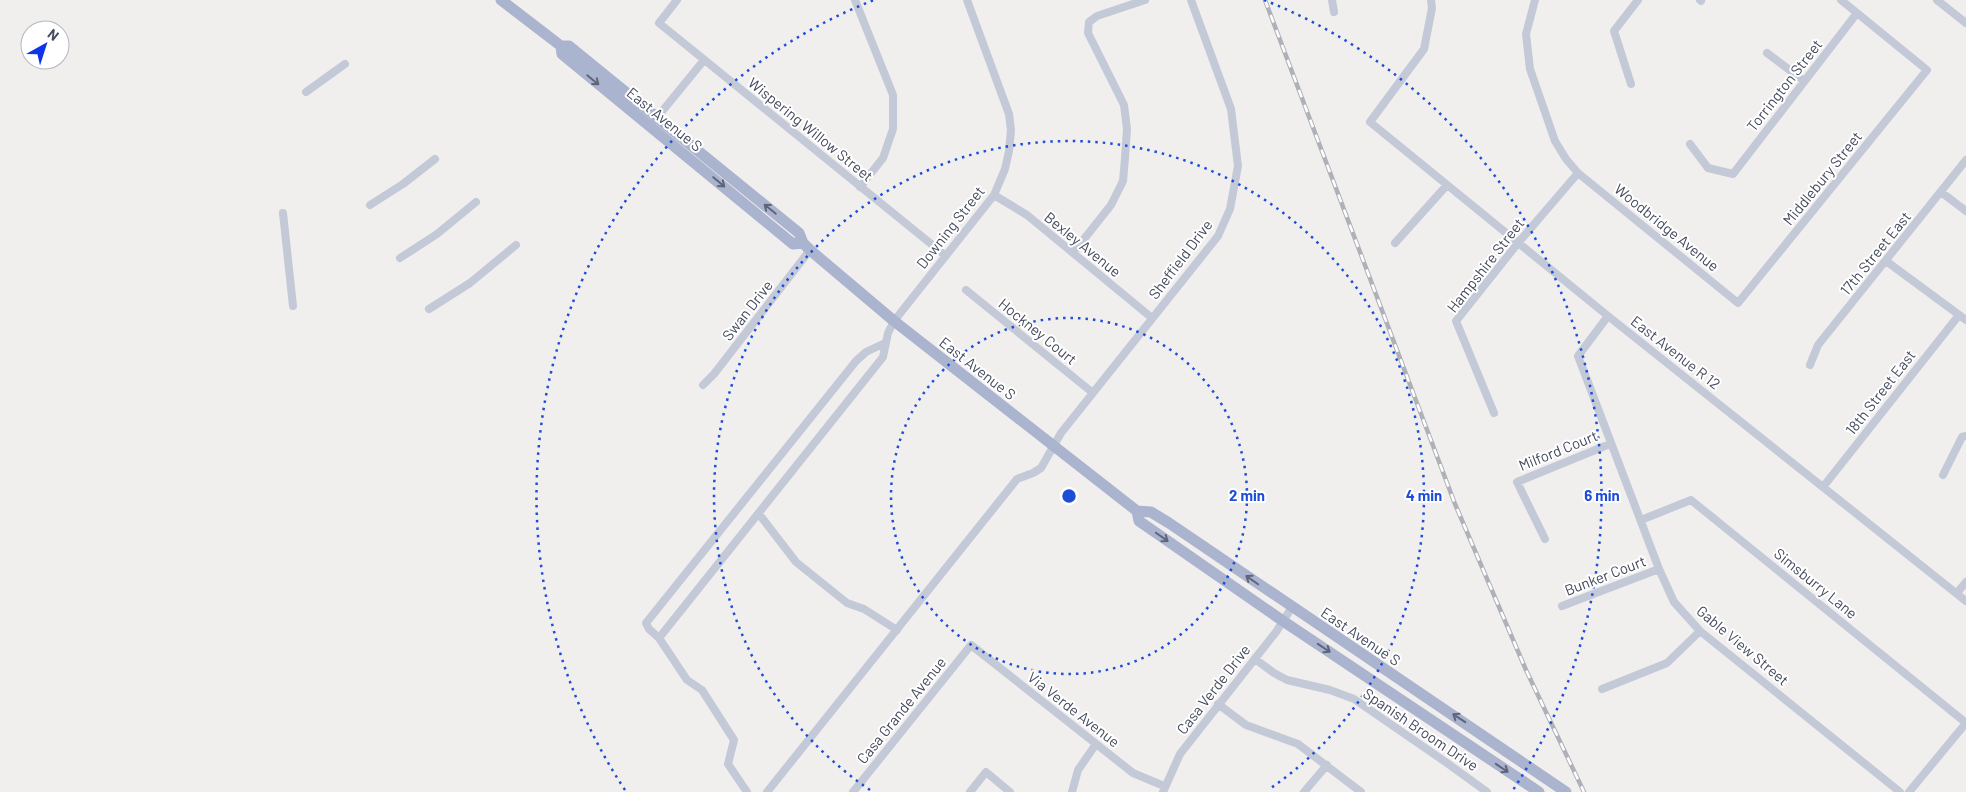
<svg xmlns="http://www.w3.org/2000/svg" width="1966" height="792" font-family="Barlow,sans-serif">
<rect width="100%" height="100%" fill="#f1eeee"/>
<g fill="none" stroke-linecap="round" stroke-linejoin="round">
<path stroke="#c3c9d6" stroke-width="8" d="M 677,0 L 659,23 L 946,256
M 855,0 L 893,95 L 893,129 L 883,158 L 860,187
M 1332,0 L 1334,12
M 1431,0 L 1432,8 L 1424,49 L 1370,122 L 1608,316 L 1966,601
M 1535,0 L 1526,34 L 1530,69 L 1555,141 L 1566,159 L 1578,173 L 1738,303 L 1927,70 L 1841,0
M 1700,0 L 1701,1
M 1937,0 L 1966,23
M 1767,53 L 1804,81
M 1631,84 L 1614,31 L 1638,0
M 306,92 L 345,64
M 655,120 L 704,60
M 1690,144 L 1708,168 L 1733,174 L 1857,13
M 1941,192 L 1966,211
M 994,195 L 1027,215 L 1152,318
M 370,205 L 403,184 L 435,159
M 283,213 L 293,306
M 1395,243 L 1447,185
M 1073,253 L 1111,205 L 1123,181 L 1125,158 L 1127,129 L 1124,105 L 1088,33 L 1089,22 L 1097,16 L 1145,0
M 400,258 L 437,234 L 476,202
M 1886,261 L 1966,320
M 966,290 L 1093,393
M 429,309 L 470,283 L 516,245
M 1608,316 L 1578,356 L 1659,569 L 1674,602 L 1700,631 L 1900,792
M 1810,365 L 1818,345 L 1966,160
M 703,385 L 714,374 L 810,250
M 1494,413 L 1456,321 L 1518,243 L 1578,173
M 1943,475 L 1962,437 L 1966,436
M 1823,487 L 1959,315
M 759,514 L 796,562 L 847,603 L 864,609 L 897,630
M 1641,520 L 1691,500 L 1966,723 L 1909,792
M 1545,539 L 1517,482 L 1610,444
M 1957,593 L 1966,582
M 1562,606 L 1659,569
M 659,638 L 649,629 L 646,623 L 856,361 L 866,352 L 885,343
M 1255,659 L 1274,673 L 1287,680 L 1330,690 L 1354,699 L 1447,763 L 1487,792
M 1602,689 L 1667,663 L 1700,631
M 1218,704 L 1246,725 L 1298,744 L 1361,792
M 747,792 L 728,764 L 734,740 L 702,690 L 687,680 L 659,638 L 883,357 L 888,333 L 894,321 L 994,195 L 1005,169 L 1009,151 L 1011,130 L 1009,114 L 967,0
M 767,792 L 1017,479 L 1033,473 L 1041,468 L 1061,433 L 1218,236 L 1230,209 L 1238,166 L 1231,109 L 1191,0
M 853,792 L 971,645 L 1133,773 L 1164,786
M 970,792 L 986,772 L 1010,792
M 1072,792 L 1078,770 L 1096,744
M 1163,792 L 1180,754 L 1276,632 L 1292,607
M 1304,792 L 1327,765"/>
<path stroke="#abb4cf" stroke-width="11" d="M 501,0 L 561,46 L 569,46 L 799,233 L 803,243 L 810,250 L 894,321 L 1137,511 L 1151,512 L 1169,523 L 1566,792
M 561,46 L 562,54 L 793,244 L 803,243
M 1137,511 L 1139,521 L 1283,621 L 1539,792"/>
<g stroke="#afb1b9" stroke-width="4.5">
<path id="rail" d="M 1265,0 L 1455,504 L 1526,670 L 1584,792"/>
</g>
<use href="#rail" stroke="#fff" stroke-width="2.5" stroke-dasharray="8" stroke-linecap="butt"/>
</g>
<defs><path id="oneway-shaft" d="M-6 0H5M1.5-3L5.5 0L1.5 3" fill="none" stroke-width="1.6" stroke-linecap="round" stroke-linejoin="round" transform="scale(1.25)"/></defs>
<g stroke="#5e657a">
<use href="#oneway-shaft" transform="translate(593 80) rotate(39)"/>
<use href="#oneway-shaft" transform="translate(719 182) rotate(40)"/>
<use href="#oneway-shaft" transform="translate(770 209) rotate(-141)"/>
<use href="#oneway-shaft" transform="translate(1162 537) rotate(35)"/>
<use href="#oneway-shaft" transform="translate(1252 580) rotate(-145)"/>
<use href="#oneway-shaft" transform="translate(1324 648) rotate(34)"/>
<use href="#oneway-shaft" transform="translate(1459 718) rotate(-147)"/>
<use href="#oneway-shaft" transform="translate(1502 768) rotate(34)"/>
</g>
<g fill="none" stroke="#1d4ed8" stroke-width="2.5" stroke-dasharray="2.5 5">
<circle cx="1069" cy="496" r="178"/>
<path d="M870 790A355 355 0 1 1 1268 790"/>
<path d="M625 790A533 533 0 0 1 874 0M1264 0A533 533 0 0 1 1513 790"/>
</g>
<g text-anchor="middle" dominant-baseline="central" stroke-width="4" stroke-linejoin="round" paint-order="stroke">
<g font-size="15" fill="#454b5d" stroke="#fff">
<text transform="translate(1784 85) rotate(-52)">Torrington Street</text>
<text transform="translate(665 119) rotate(39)">East Avenue S</text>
<text transform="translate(811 129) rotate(39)">Wispering Willow Street</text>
<text transform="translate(1822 178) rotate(-51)">Middlebury Street</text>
<text transform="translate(950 227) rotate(-52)">Downing Street</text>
<text transform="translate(1667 227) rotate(39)">Woodbridge Avenue</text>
<text transform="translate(1083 244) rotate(39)">Bexley Avenue</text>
<text transform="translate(1875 253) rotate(-51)">17th Street East</text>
<text transform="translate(1180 259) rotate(-53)">Sheffield Drive</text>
<text transform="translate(1485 265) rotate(-52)">Hampshire Street</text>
<text transform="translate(747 310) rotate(-52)">Swan Drive</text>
<text transform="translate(1038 331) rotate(39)">Hockney Court</text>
<text transform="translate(1676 352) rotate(38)">East Avenue R 12</text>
<text transform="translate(978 368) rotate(38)">East Avenue S</text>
<text transform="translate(1880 392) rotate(-52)">18th Street East</text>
<text transform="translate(1558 450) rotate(-22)">Milford Court</text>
<text transform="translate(1605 575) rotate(-21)">Bunker Court</text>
<text transform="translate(1816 583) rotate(39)">Simsburry Lane</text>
<text transform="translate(1361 636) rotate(34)">East Avenue S</text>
<text transform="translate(1743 645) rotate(40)">Gable View Street</text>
<text transform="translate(1213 689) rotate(-52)">Casa Verde Drive</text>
<text transform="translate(1074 709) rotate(38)">Via Verde Avenue</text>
<text transform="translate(901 710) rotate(-51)">Casa Grande Avenue</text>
<text transform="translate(1421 729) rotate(34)">Spanish Broom Drive</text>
</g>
</g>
<circle cx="1069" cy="496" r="8" fill="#1d4ed8" stroke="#fff" stroke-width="2.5"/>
<g font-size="15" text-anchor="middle" font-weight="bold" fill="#1d4ed8" stroke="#fff" stroke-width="4" stroke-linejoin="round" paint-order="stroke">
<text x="1247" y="501">2 min</text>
<text x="1424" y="501">4 min</text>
<text x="1602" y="501">6 min</text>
</g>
<g transform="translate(45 45) rotate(39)"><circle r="24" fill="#ffffff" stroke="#b5b7be"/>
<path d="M0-4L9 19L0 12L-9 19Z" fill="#0c34ec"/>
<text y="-8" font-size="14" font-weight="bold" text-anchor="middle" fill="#454b5d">N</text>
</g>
</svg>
